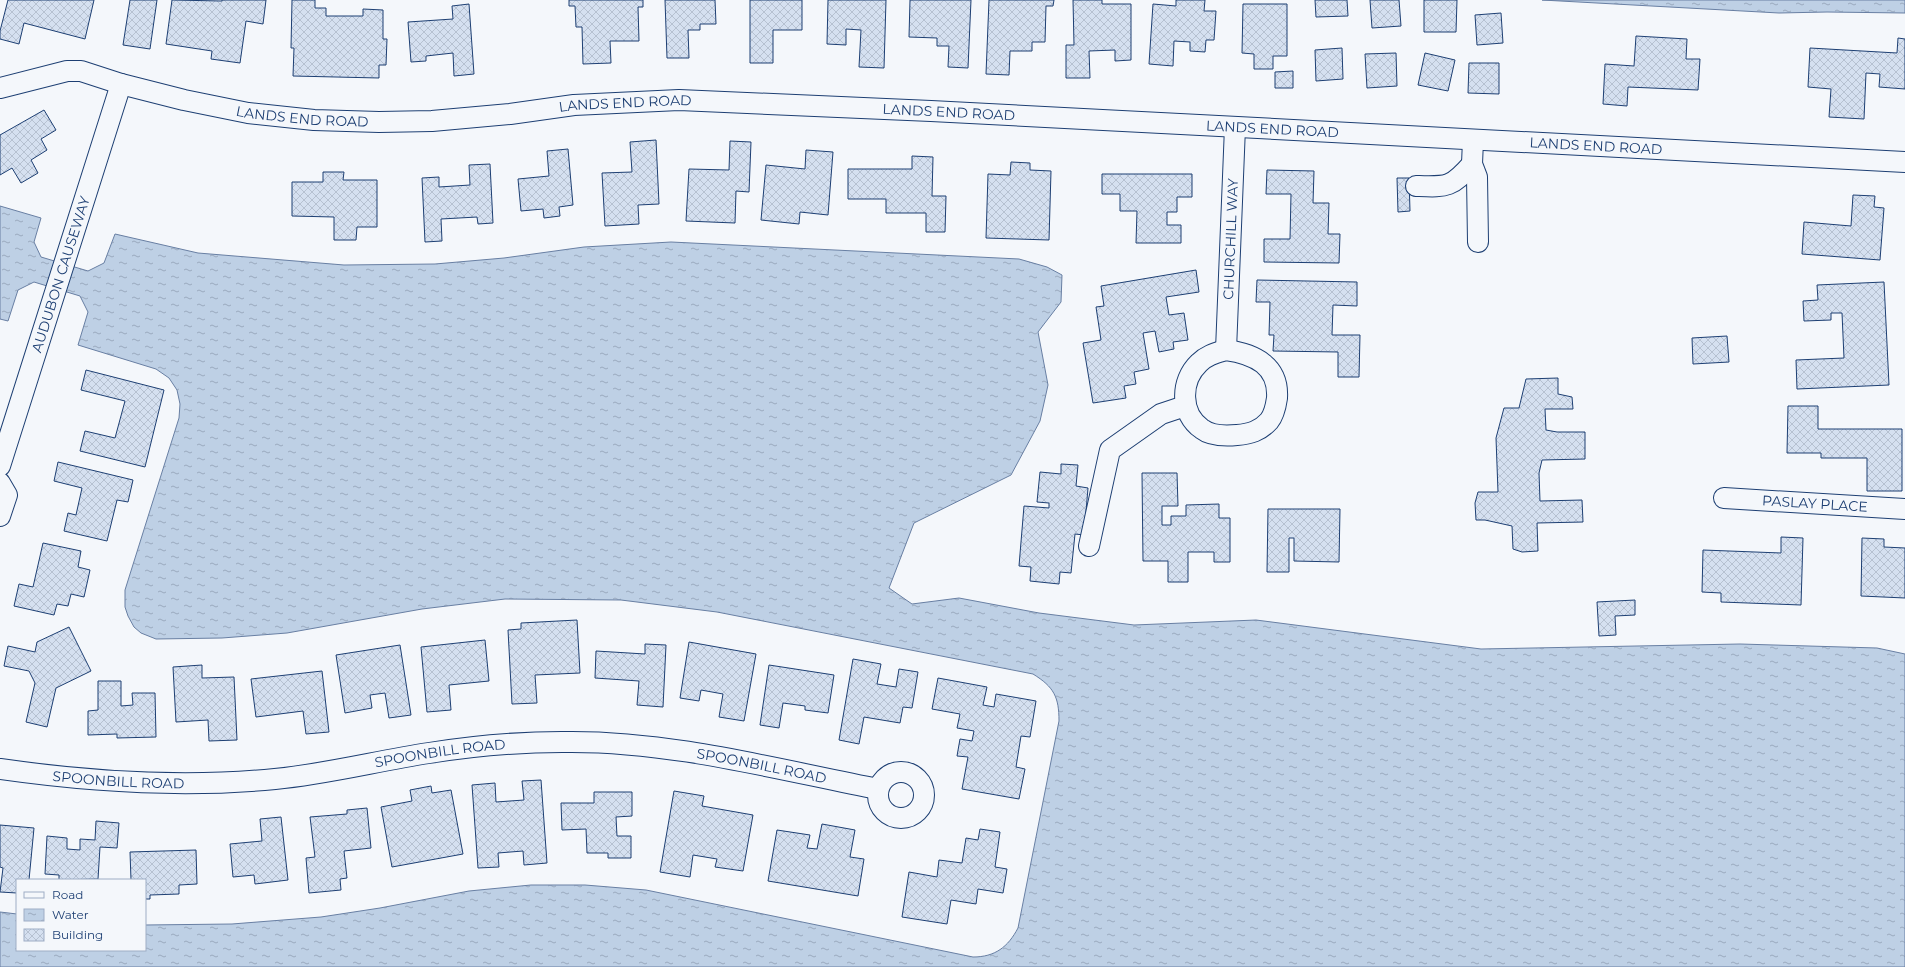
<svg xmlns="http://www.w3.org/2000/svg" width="1905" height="967" font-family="Montserrat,sans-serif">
<defs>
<pattern id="water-ripples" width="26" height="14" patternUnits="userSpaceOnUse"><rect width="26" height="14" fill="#bed0e5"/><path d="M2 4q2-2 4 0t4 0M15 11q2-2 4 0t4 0" fill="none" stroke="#9aaabe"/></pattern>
<pattern id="building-cross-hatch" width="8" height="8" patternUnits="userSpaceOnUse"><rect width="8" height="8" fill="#d5e0f0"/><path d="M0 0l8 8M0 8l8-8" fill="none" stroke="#b6c1d1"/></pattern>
</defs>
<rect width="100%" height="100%" fill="#f4f7fb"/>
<path fill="url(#water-ripples)" stroke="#687fa3" d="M 1542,0 L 1905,0 L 1905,13 L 1827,12 L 1779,13 Z
M 0,206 L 41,218 L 34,242 L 41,257 L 88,271 L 104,263 L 115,234 L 198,253 L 344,265 L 435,264 L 504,258 L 584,247 L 671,242 L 1019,259 L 1047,267 L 1062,275 L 1061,302 L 1038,332 L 1048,385 L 1040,421 L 1011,475 L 914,523 L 889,588 L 912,604 L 959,598 L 1039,613 L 1134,625 L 1256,620 L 1481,649 L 1740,644 L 1877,648 L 1905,654 L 1905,967 L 0,967 L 0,912 L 17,914 L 17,950 L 145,950 L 145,925 L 232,924 L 321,917 L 380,908 L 469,891 L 531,885 L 585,885 L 646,890 L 973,957 C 995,957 1008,947 1018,928 L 1059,721 C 1059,697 1054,687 1033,674 L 717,612 L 621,600 L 505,599 L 422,609 L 287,633 L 222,638 L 156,639 L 141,633 L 134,627 L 128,616 L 125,607 L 125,590 L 179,418 L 180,404 L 177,390 L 169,378 L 156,369 L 78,345 L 88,312 L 80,296 L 34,282 L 18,290 L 8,321 L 0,319 Z"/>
<path fill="url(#building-cross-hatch)" stroke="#1d3f73" d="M 8,0 L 94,0 L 85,39 L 24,23 L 19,44 L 0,39 L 0,31 Z
M 130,0 L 157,0 L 150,49 L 123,45 Z
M 172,0 L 222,1 L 222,0 L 266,0 L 263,24 L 246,21 L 240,63 L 211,59 L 212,51 L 166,44 Z
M 292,0 L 315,0 L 315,8 L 326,8 L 326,16 L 363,16 L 363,9 L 383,10 L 383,39 L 387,39 L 386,65 L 379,65 L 379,78 L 293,76 L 294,48 L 291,48 Z
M 569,0 L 643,0 L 643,7 L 638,7 L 639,41 L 610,41 L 611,63 L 583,64 L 582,27 L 576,27 L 575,6 L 569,6 Z
M 665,0 L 715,0 L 716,24 L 700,24 L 700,30 L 688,30 L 689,58 L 667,58 Z
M 750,0 L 802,0 L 802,30 L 773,30 L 773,63 L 750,63 Z
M 828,0 L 886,0 L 884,68 L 859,67 L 861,30 L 846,29 L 846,45 L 827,44 Z
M 910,0 L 971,0 L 968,68 L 948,67 L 949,46 L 937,46 L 937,38 L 909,37 Z
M 989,0 L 1054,0 L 1053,6 L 1046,6 L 1045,42 L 1032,42 L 1032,51 L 1010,51 L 1009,75 L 986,74 Z
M 1073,0 L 1102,0 L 1102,4 L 1131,4 L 1131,60 L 1115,61 L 1115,50 L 1089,51 L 1090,78 L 1066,78 L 1066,45 L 1074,45 Z
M 1176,0 L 1205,0 L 1204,11 L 1216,11 L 1214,40 L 1206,40 L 1205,52 L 1190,51 L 1190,42 L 1174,41 L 1173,66 L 1149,64 L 1153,4 L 1176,6 Z
M 1315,0 L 1347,0 L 1348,16 L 1316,17 Z
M 1370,0 L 1399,0 L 1401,26 L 1372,28 Z
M 1424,0 L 1457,0 L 1456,32 L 1424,32 Z
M 469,4 L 474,74 L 454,76 L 453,53 L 426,56 L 426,61 L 411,62 L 408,22 L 453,19 L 452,6 Z
M 1243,4 L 1287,4 L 1287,56 L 1273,56 L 1273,69 L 1254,69 L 1254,54 L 1242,53 Z
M 1501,13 L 1503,43 L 1477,45 L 1475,15 Z
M 1636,36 L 1687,39 L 1686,59 L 1700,59 L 1698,90 L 1628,87 L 1627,106 L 1603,104 L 1605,64 L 1634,66 Z
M 1898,38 L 1905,39 L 1905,89 L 1879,87 L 1880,74 L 1866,73 L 1864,119 L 1829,117 L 1831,89 L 1808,87 L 1810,48 L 1897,53 Z
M 1342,48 L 1343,79 L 1316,81 L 1315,50 Z
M 1396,53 L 1397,86 L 1367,88 L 1365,54 Z
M 1425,53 L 1455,60 L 1448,91 L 1418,85 Z
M 1469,63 L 1499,63 L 1499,94 L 1468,93 Z
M 1293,71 L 1293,88 L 1275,88 L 1275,72 Z
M 44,110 L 56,130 L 41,139 L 47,150 L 31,160 L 38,173 L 21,183 L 12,168 L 0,175 L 0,135 Z
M 656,140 L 659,204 L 638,205 L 639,224 L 605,226 L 602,173 L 632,172 L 630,142 Z
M 730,141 L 751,142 L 749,192 L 736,191 L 735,223 L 686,221 L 689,169 L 729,170 Z
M 568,149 L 573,205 L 559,207 L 560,216 L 544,218 L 543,209 L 521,211 L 518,179 L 549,176 L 547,151 Z
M 806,150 L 833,152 L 828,215 L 800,212 L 799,224 L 761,220 L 766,165 L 805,169 Z
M 912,156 L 933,157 L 932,196 L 946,196 L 945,232 L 926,232 L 926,213 L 886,213 L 886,199 L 848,199 L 848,169 L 912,169 Z
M 1011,162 L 1030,163 L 1030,170 L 1051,171 L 1049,240 L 986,238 L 988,174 L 1010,175 Z
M 490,164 L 493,223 L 478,224 L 477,217 L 441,219 L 442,241 L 425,242 L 422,178 L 439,177 L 439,187 L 470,185 L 469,165 Z
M 1267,170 L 1314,171 L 1313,203 L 1329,203 L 1328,234 L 1340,234 L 1339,263 L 1264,262 L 1264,239 L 1290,239 L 1291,194 L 1266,194 Z
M 323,172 L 344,172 L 343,180 L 377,180 L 377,227 L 357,227 L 356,240 L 334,240 L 334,217 L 292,216 L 292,182 L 323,182 Z
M 1102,174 L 1192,174 L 1192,197 L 1177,197 L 1177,212 L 1167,212 L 1167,225 L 1181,225 L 1181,243 L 1136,243 L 1137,211 L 1120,211 L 1120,194 L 1102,194 Z
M 1397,178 L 1409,178 L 1410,211 L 1398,212 Z
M 1853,195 L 1875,196 L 1874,207 L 1884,208 L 1880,260 L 1802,254 L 1804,222 L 1851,226 Z
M 1196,270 L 1199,292 L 1166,297 L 1169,315 L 1184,313 L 1188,340 L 1173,342 L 1174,349 L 1159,352 L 1155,331 L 1143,333 L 1149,369 L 1134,372 L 1136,384 L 1124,386 L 1126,398 L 1093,403 L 1083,343 L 1101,340 L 1096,307 L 1104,306 L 1101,286 Z
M 1257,280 L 1357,282 L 1357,306 L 1333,305 L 1332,335 L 1360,335 L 1359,377 L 1338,377 L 1338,352 L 1273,351 L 1274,335 L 1269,335 L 1270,302 L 1256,302 Z
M 1884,282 L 1889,385 L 1797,389 L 1796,360 L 1844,358 L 1842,313 L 1831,313 L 1831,320 L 1804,321 L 1803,301 L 1818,300 L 1817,285 Z
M 1727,336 L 1729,362 L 1693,364 L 1692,338 Z
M 86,370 L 164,390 L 145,467 L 80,451 L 85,431 L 115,438 L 125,401 L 81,390 Z
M 1558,378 L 1558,394 L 1572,397 L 1573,409 L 1545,409 L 1546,430 L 1557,432 L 1585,432 L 1585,459 L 1542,460 L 1539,473 L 1540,501 L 1582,500 L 1583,522 L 1537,523 L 1538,551 L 1522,552 L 1513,549 L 1512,526 L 1485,520 L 1476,520 L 1475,503 L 1478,492 L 1498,492 L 1496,438 L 1504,408 L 1519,408 L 1526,379 Z
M 1788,406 L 1818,406 L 1818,429 L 1902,429 L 1902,491 L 1867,491 L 1867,458 L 1821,458 L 1821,453 L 1787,453 Z
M 58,462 L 133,480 L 128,502 L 117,500 L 107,541 L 64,531 L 68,513 L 76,515 L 82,488 L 54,481 Z
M 1061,464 L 1078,465 L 1076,486 L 1088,488 L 1084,535 L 1075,534 L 1071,573 L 1060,572 L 1059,584 L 1030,581 L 1031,567 L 1019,566 L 1024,506 L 1049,508 L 1049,503 L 1037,502 L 1040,472 L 1061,474 Z
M 1142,473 L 1177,473 L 1178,506 L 1162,506 L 1162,525 L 1171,525 L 1171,516 L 1186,516 L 1186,505 L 1219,504 L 1219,518 L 1230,518 L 1230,562 L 1214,562 L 1214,552 L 1188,552 L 1188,582 L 1168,582 L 1168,561 L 1143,561 Z
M 1268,509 L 1340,509 L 1339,562 L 1294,561 L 1294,538 L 1289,538 L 1289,572 L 1267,572 Z
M 1781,537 L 1803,538 L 1801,605 L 1721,602 L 1721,593 L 1702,592 L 1703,550 L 1781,553 Z
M 1862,538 L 1884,539 L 1884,547 L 1905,548 L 1905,598 L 1861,596 Z
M 43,543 L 81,551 L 78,567 L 90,570 L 84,597 L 71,594 L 68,606 L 57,604 L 54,615 L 14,606 L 19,584 L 33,587 Z
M 1635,600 L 1635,615 L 1615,616 L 1616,635 L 1599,636 L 1597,602 Z
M 577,620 L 580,673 L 535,675 L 537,703 L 512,704 L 508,630 L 521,629 L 521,623 Z
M 69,627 L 91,671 L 56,688 L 47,727 L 26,722 L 35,683 L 29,671 L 4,666 L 8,646 L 35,652 L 37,642 Z
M 485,640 L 489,681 L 449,685 L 451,710 L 427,712 L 421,647 Z
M 689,642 L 756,654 L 744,721 L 719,717 L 723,694 L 701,690 L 699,701 L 680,698 Z
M 645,644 L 666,645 L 663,707 L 637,705 L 639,681 L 595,678 L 596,651 L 645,654 Z
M 400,645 L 411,715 L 389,718 L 385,693 L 370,695 L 372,708 L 345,713 L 336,655 Z
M 853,659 L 881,664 L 877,684 L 896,687 L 899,669 L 918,672 L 912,708 L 903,707 L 900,723 L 864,717 L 859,744 L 839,740 Z
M 202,665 L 202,678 L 234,677 L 237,740 L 209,741 L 208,720 L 176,722 L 173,667 Z
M 769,665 L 834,675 L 828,713 L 805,710 L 805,706 L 783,703 L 779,728 L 760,725 Z
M 322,671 L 329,732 L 306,734 L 303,711 L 256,717 L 251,679 Z
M 938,678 L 987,687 L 983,705 L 994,707 L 996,694 L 1036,701 L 1030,737 L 1021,736 L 1016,767 L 1025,769 L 1019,799 L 962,789 L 968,757 L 957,756 L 960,739 L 972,741 L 974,731 L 957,728 L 960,714 L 932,709 Z
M 98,681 L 121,681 L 121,706 L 133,705 L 132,693 L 155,693 L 156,737 L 117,738 L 117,734 L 88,735 L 88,711 L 98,710 Z
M 541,780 L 547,863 L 524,865 L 523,851 L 498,853 L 499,867 L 478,868 L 472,785 L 495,783 L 496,802 L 524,800 L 522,781 Z
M 431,786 L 432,793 L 451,790 L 463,854 L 392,867 L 381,807 L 412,801 L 410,790 Z
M 674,791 L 704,796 L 702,806 L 753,815 L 743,871 L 715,867 L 717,859 L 693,855 L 690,877 L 660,872 Z
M 594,792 L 632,792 L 632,816 L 616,817 L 617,836 L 631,836 L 631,858 L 608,858 L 608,853 L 587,853 L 586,829 L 562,830 L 561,803 L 594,803 Z
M 367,808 L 371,848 L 344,851 L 347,878 L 340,879 L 341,890 L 309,893 L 306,858 L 315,857 L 310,817 L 347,814 L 347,810 Z
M 281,817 L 288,880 L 255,884 L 254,875 L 233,877 L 230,844 L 262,841 L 260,819 Z
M 96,821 L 119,823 L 117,848 L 100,847 L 98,879 L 59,880 L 59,875 L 45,874 L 47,836 L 67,838 L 67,849 L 80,850 L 80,839 L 95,840 Z
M 822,824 L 855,830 L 850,857 L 864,859 L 858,896 L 768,881 L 777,830 L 810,835 L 807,848 L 817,849 Z
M 0,825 L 34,828 L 29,880 L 17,880 L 17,893 L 0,892 L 3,868 L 0,867 Z
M 980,829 L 1000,832 L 995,867 L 1007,869 L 1003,893 L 978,889 L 976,904 L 951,900 L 947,924 L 902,917 L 909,872 L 937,877 L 939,860 L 962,863 L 966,838 L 978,840 Z
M 196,850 L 197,884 L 179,885 L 179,894 L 150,895 L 150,899 L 145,899 L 145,880 L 131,880 L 130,852 Z"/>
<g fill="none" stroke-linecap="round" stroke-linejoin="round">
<g stroke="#1d3f73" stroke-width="22">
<g id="minor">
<path id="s1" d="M 0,88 L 67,71 L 81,71 L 121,84 L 184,100 L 248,113 L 314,120 L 379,122 L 432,121 L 510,114 L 574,105 L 679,100 L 931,111 L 1905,162"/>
<path d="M 1473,140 L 1472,164 L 1477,177 L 1478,242"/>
<path d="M 1416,186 C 1447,187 1451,188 1472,164"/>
<path d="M 1226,350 C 1255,354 1279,366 1277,398 C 1276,405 1274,415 1269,421 C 1260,431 1250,434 1237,435 C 1226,436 1211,436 1202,429 C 1180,414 1180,381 1199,363 C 1207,355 1216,353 1226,350 Z"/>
<path id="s2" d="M 1226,350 L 1235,127"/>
<path id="s3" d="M 0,466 L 121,84"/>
<path d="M 0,483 L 7,495 L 0,516"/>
<path id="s4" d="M 1724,498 L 1905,509"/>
<path d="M 1089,546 L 1110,450 L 1161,414 L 1185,406"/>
<path id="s5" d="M 0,769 C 91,782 183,788 275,779 C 327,774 377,761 429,753 C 473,746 517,742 562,742 C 667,740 775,769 878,789"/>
<circle cx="901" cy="795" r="23"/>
</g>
</g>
<use href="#minor" stroke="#f4f7fb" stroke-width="20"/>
</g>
<g text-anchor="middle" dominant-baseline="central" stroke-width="3" stroke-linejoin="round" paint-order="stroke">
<g font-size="14" fill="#1d3f73" stroke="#f4f7fb">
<text stroke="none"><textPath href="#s1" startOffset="634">LANDS END ROAD</textPath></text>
<text stroke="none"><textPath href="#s1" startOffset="958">LANDS END ROAD</textPath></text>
<text stroke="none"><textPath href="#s1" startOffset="310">LANDS END ROAD</textPath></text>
<text stroke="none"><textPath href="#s1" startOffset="1282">LANDS END ROAD</textPath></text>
<text stroke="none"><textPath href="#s1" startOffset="1606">LANDS END ROAD</textPath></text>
<text stroke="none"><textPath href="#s2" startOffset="111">CHURCHILL WAY</textPath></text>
<text stroke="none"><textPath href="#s3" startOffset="201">AUDUBON CAUSEWAY</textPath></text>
<text stroke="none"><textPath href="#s4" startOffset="91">PASLAY PLACE</textPath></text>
<text stroke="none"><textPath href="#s5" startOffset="443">SPOONBILL ROAD</textPath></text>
<text stroke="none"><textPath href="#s5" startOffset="767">SPOONBILL ROAD</textPath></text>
<text stroke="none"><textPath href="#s5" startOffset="119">SPOONBILL ROAD</textPath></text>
</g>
</g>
<rect x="16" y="879" width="130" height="72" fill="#f4f7fb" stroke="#9eadc5"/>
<rect x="24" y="892" width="20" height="6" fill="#f4f7fb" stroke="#9eadc5"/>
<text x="52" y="899" font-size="12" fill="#1d3f73">Road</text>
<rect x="24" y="909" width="20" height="12" fill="url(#water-ripples)" stroke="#9eadc5"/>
<text x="52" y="919" font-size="12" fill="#1d3f73">Water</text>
<rect x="24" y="929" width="20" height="12" fill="url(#building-cross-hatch)" stroke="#9eadc5"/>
<text x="52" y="939" font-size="12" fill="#1d3f73">Building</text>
</svg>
